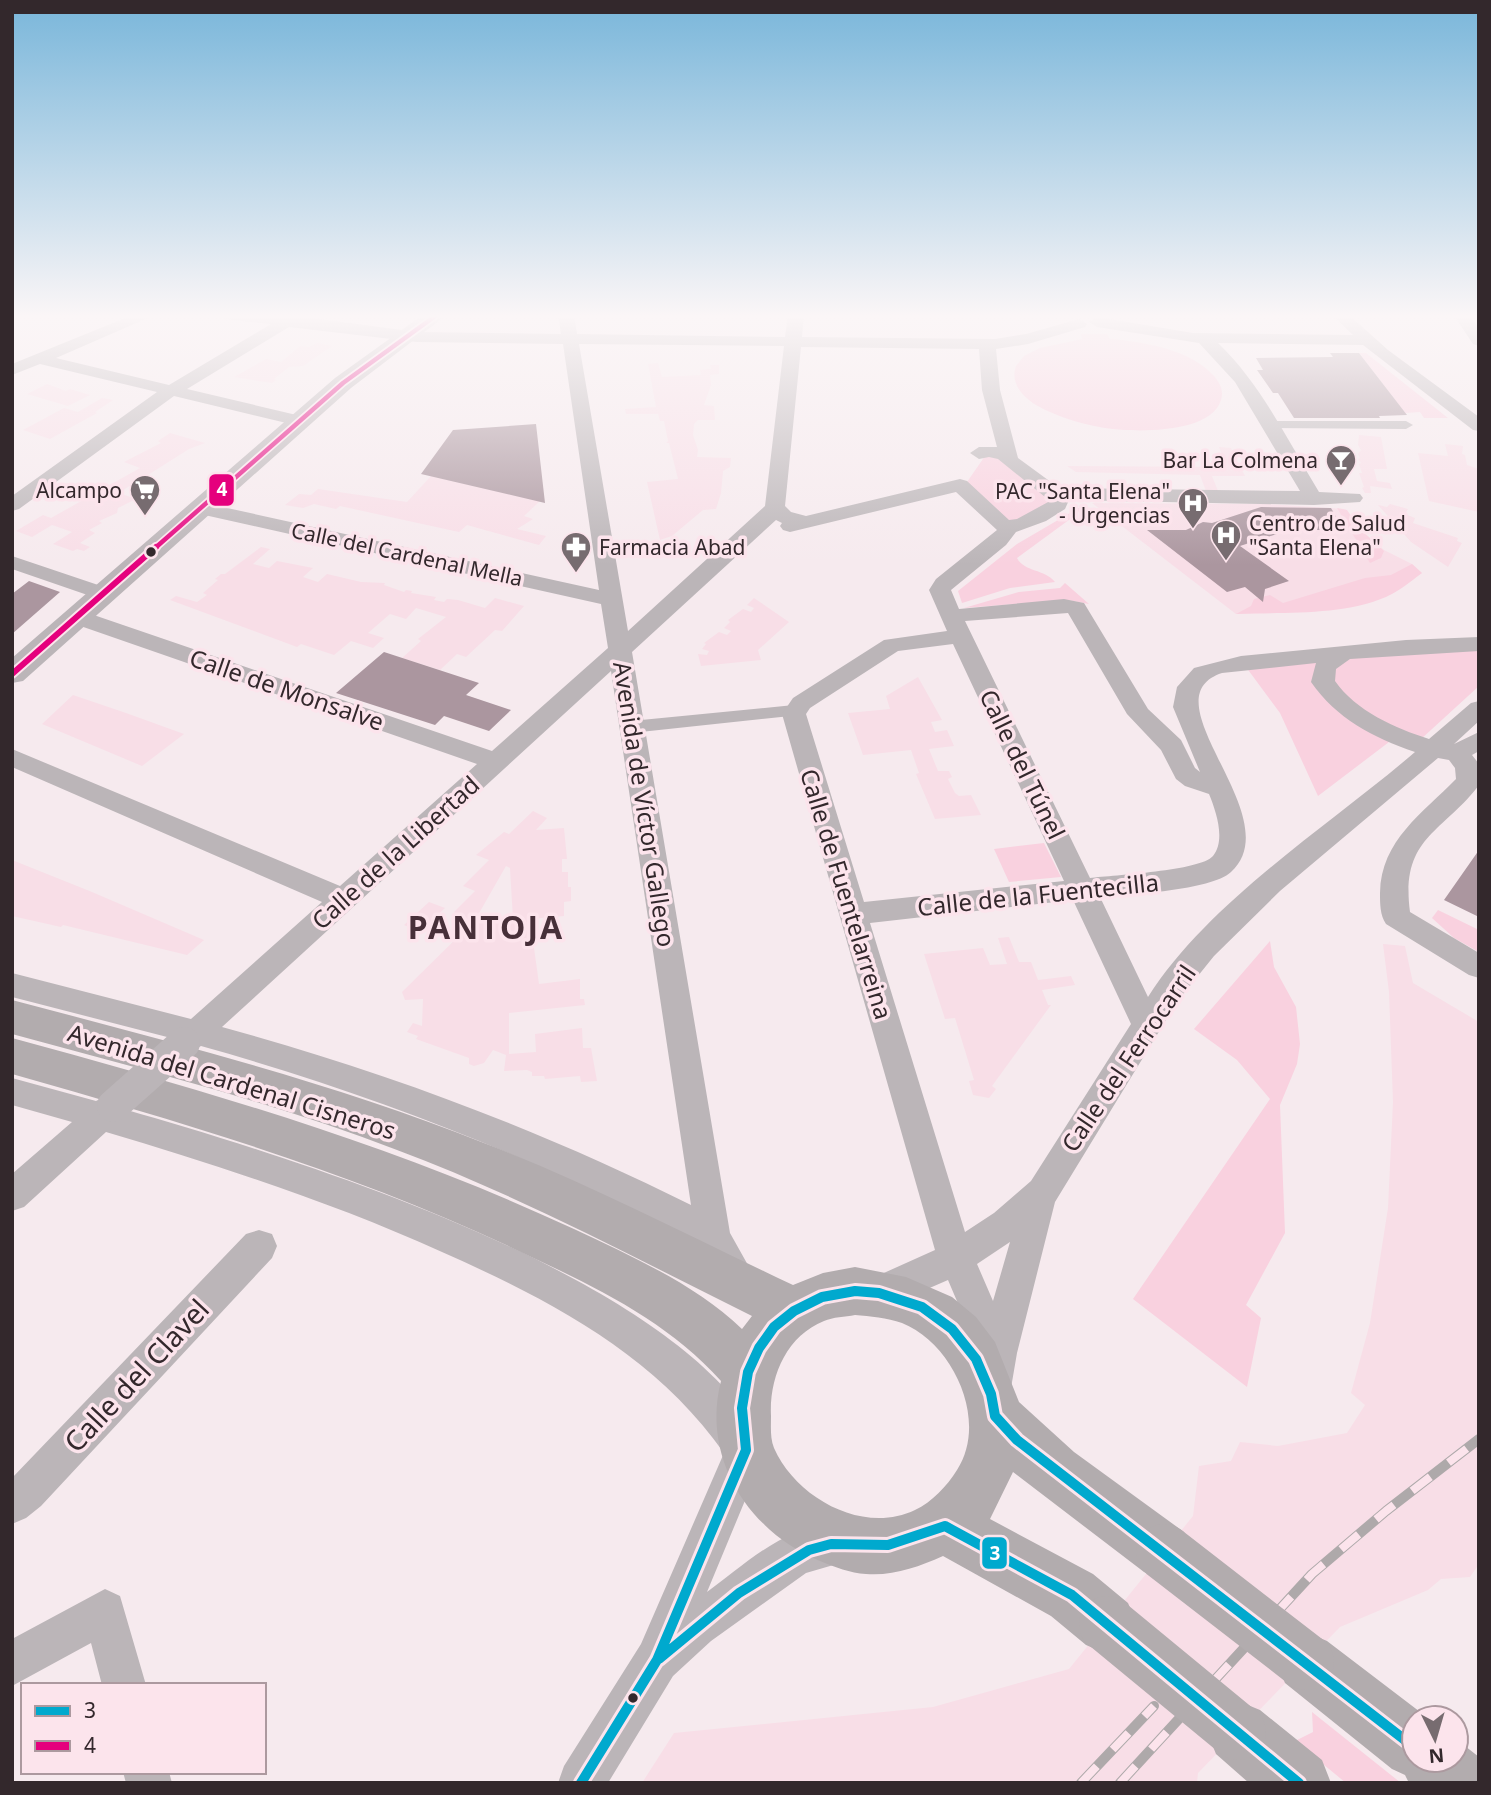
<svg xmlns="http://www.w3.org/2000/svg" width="1491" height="1795" font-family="'Noto Sans',sans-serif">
<rect width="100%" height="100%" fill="#f6eaee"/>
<path fill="#f8dee7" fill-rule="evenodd" d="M317,343L332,346L303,366L289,367L274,379L276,380L272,383L234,377L266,359L281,362L300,346L309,347Z
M658,363L662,377L701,375L700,370L711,369L710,365H719V374L710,375L711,385L704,405L714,406L715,420H698L694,424L693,435L698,450L697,457L731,458L730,467L723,471L721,493L716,509L703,510L672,536L660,540L647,482L678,479L669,443H666L668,441L664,421H660L658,414H626L625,409L656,407L648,364Z
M47,384L66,391L70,389L90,395L68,406L27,394Z
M102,398L113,400L95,412L97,413L50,439L23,430L64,408L78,412Z
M170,433L205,443L189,449L140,480L153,485L150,489L131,485L119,493L136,499L118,508L117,513L99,521L102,523L89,530L95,533L80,543L90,547L84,551L77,549L73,551L53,544L72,532L52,525L32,537L16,531L43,515L51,518L140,468L124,462L161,443L158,441Z
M1359,435L1381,437L1387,469H1374L1377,481L1390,483L1392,489L1370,486L1371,493H1365L1362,488L1364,487L1359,473H1362L1359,464L1361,463L1358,459L1360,458L1358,454L1361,450L1358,445Z
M1445,444L1463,446L1462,454L1465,455L1467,465L1479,469V512L1429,501L1418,453L1448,456Z
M1219,447L1231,448L1245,476H1212L1218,491H1206L1200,475L1076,472L1067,466L1227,467Z
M431,476L540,501L524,516L533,519L517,529L546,536L539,545L467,525L459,532L340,506L336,509L314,504L303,508L285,505L299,494L311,495L318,489L407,502Z
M1092,503L1267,504L1345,509L1361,530L1384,550L1412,564L1422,573L1392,594L1360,604L1310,611L1236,614Z
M1390,504L1408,509L1405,514L1415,518L1413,523L1458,538L1457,541L1462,543L1448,567L1411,542L1378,505L1387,507Z
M261,547L270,549L253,564L269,568L277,561L313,568L303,577L318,582L327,574L361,582L385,583L384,585L404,592L406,590L412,591L411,593L436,597L434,600L444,602L447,599L458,600L485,608L495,598L524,606L502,631L495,630L466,657L457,654L440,670L402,658L421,641L418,639L446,617L416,608L406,619L390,614L368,633L384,638L373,648L351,641L334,655L301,644L297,647L170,600L176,596L197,602L207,595L203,593L218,580L215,579L221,574H225Z
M754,598L789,622L758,650L761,660L701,666L698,654L707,655L709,651L702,649L706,644L704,643L719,632L727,635L731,631L724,628L730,622L728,620L743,609L751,612L754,608L747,605Z
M918,677L942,720L931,722L935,732L947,730L954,746L929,749L938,771H949L952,777L948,779L955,793L959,796L971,795L981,815L935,819L916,774L919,773L911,750L863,755L848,713L890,709L886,696Z
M73,695L126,713L184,734L142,766L42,724Z
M533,811L547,818L536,830L564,828L567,859H562V872H568V887H571V901L564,902V916L530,919L539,984L580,979V999H584L585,1005L509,1013V1054L536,1052L535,1034L582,1028L583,1048H591L597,1081L581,1082L580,1076L545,1079L544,1076H532V1072L527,1070L504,1071L506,1055L493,1050L484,1063L474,1066L469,1064V1058L416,1039L418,1036L407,1032L413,1023L422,1026L423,999L405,1000L402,992L473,922L454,912L475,891L463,886L489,860L476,855L504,832L509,834ZM506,866L510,868L513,919L474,922Z
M12,860L92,892L204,940L187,955L63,925L61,927L12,916Z
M429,902L445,908L420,932L404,925Z
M1009,937L1019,962H1031L1038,980L1071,976L1075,985L1042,990L1048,1005H1051L992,1086L996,1089L989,1098L973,1095L969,1081L974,1080L955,1018L945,1019L924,954L983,948L990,965L1007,964L998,938Z
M1383,944L1405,946L1413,983L1479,1022V1564L1470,1577L1441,1579L1428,1590L1340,1627L1198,1773L1197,1783H642L674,1733L933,1707L1069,1669L1193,1516L1199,1466L1231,1461L1240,1442L1278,1446L1347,1433L1365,1405L1351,1393L1370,1323L1388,1208L1393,1102L1389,992Z"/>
<path fill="#f9d1df" d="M1081,334H1107L1110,339C1144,342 1190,349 1214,376C1220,383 1224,391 1221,400C1211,433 1140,432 1113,429C1087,426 1059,418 1036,405C1022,396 1010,383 1016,366L1024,356L1040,348L1082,339Z
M1359,353H1366L1448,418H1424L1420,412L1405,413Z
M985,456H995L1053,500L1018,522L1009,523L967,482Z
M1082,506L1077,514L1017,558C1024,572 1045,569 1055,582L1010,588L962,603L958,591L1017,544Z
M1337,508L1347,510L1361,530L1384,551L1381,558L1370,563Z
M1412,564L1422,573C1410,582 1399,591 1386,597C1341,616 1284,612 1236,614L1251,606L1254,599L1270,595L1283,603L1365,578L1391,575Z
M1065,583L1089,604L1068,600L964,608L1019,592L1060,588Z
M1479,650V686L1420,740L1366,715L1331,680L1335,669L1352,657Z
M1321,660L1316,666L1393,739L1318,796L1280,713L1246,667Z
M1044,843L1061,877L1009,882L994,849Z
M1438,910L1479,930V952L1454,938L1432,918Z
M1270,941L1274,967L1296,1007L1300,1044L1297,1064L1280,1105L1285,1233L1246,1305L1261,1318L1247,1387L1133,1299L1270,1099L1237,1060L1194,1029Z
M1312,1712L1401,1783H1346L1295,1741L1313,1732Z"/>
<path fill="#ab969f" d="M1330,353H1359L1407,415L1379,416L1380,418H1294L1278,393H1273L1257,370H1263L1256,358L1333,357Z
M536,424L545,503L421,474L453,430Z
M1261,507L1331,508L1344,530H1289L1240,546L1289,581L1265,589L1263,602L1245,587L1227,592L1147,530H1186L1203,522L1212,523Z
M29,581L60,592L12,634V594Z
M384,652L479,683L466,695L511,710L489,731L444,716L435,725L336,693Z
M1479,850V917L1444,900Z"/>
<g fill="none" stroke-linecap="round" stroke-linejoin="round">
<path fill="#bbb5b8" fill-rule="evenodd" d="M1270,421H1406L1413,425L1406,429L1265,428L1263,425Z
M794,705L800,707L803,711L800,715L631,733L622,727L631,721Z"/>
<path fill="#bbb5b8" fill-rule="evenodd" d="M135,314H157L56,358L169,385L271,324L224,319L216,314L289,315L417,332L561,334L558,314H574L577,334L785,337L788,314H804L802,337L995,339L1026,334L1079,319L1087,324L1085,327L1028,344L996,349L1000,390L1018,458L1059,488L1300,491L1235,382L1199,343L1097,327L1089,322L1097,317L1193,333L1353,335L1331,314H1348L1388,350L1479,417V431L1473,430L1363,345L1218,343C1261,384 1288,441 1319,492L1360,494L1363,498L1360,502L1314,505L1069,500L1065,509L1046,521L1016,532L1006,545L951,590L959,609L1064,599L1084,603L1148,709L1181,740L1195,768L1200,772L1173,707L1177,687L1194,668L1241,656L1406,640L1479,637V651L1350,659L1336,669L1335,681C1356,711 1395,728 1429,739L1471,703L1479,701V721L1454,744L1479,732V751L1472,755L1479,764V785C1443,833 1400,837 1410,912L1479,953V978L1469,975L1386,924C1380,915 1380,904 1380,893C1381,840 1423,813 1456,779L1455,768L1449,760L1438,758L1280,891L1214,956L1177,1002L1055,1202L1017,1353L1011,1388L1006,1402L992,1407L978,1402L973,1388L979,1353L948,1280L879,1310L866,1305L861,1293L866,1281L935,1250L782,714L793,698L884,640L947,631L929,590L936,579L997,530L956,492L790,532L783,530L780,526L782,523L776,520L632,652L730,1233L758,1283L753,1295L740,1300C715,1290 715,1267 701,1247C695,1237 675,1231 665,1226C516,1150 362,1091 201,1046L184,1056L173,1052L168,1043L171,1038L12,997V973L191,1019L322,902L12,767V749L340,886L477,764L69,622L66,617L69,612H85L492,751L608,648L601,604L200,514L193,512L190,508L193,504L200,502L599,590L563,344L417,342L289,327L187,389L305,417L308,421L305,425L299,426L174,396L19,509L12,511V496L157,392L40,364L12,375V364ZM579,344L784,346L765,506L628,631ZM801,347L979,349L982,390L997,447H979L970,453L979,459L989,457L998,459L1050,501L1017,519L1009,520L967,481L960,479L806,516L791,512L785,506ZM1068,613L1127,714L1161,750L1176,779L1185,786L1209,794C1216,811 1226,840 1213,856C1200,871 1114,875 1090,878L965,621ZM953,644L1064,881L864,902L806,714L810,708L898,651ZM1316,663L1311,682C1337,719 1372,737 1415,752C1329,826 1210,900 1148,997L1100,897C1129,894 1210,891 1231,872C1291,817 1144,699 1222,673ZM611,671L691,1205C541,1130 384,1071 222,1027ZM1073,900L1131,1024L1031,1181L994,1213L965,1232L870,923ZM1010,1242L993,1301L977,1264Z
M1453,314H1469L1479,329V346L1473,344Z
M12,556L110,589L113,594L110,599L102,600L12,569Z
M12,1078L96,1101L112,1093L123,1097L128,1107L127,1110C294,1158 695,1280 766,1450L707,1592C746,1564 803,1508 854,1529L860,1544L854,1559L806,1573L711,1641L673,1676L608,1783H558L564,1766L641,1644L724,1453C655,1355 550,1300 442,1252C334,1203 220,1166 106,1132L24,1207L12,1211V1174L72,1122L12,1105Z
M259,1230L272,1234L277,1246L272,1258L41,1506L26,1518L12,1524V1478L246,1234Z
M105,1589L120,1596L146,1685H102L91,1643L12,1686V1639Z
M123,1772H169L172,1783H126Z"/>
<path fill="#bbb5b8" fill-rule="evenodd" d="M424,314H448L351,388L23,681L12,683V658L335,378Z"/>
<path fill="#b2acae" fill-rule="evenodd" d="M12,1000C171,1042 331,1082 484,1143C590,1184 691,1237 793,1285L823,1273L855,1267L906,1277L952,1297L976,1317L995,1342L1019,1402L1074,1452L1184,1532L1193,1552L1184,1572L1164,1581L1144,1572L1013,1472L990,1519L1093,1574L1128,1603L1137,1624L1128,1645L1107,1654L1086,1645L1051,1616L943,1556C918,1567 894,1576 866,1574C850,1573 835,1567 820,1561C749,1532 701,1458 721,1381C668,1322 598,1288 527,1255C362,1175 188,1124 12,1074V1038C204,1090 394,1145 574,1229C633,1257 695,1284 742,1329L752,1316C635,1258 520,1196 397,1150C272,1102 141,1069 12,1034ZM855,1315C870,1316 887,1318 902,1323C953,1343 989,1421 957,1470C947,1486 932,1502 915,1510C863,1535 796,1498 774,1448C770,1438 771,1427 771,1416C769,1378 786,1336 824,1321C833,1317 845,1317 855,1315Z
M1306,1632L1327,1641L1428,1718H1414V1760H1456V1739L1479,1757V1783H1409L1405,1775L1392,1769L1285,1683L1276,1662L1285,1641Z
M1238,1701L1260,1710L1322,1760L1331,1783H1249L1216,1754L1207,1732L1216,1710Z"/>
<g stroke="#aea9aa" stroke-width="10">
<path id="rail" d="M1081,1783L1154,1706
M1120,1783L1312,1574L1386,1511L1479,1439"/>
</g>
<use href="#rail" stroke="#fce4ec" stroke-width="8" stroke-dasharray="23" stroke-linecap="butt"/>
<path stroke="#bbb5b8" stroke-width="32" d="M113,1106L184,1043"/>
<path stroke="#b2acae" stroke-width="56" d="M1164,1552L1306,1662
M1107,1624L1238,1732"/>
<g stroke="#fce4ec" stroke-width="16">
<path id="bus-1" d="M659,1659L739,1593L809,1550L831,1544L888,1545L945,1526L1072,1595L1299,1783
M581,1783L657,1660L746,1450L742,1408L748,1372L759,1348L774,1327L794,1311L822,1297L855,1291L879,1293L922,1307L952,1329L976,1359L991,1394L995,1416L1017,1440L1414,1747"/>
</g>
<g stroke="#fce4ec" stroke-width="8">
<path id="bus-2-far1" d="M154,549L343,383L438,314"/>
</g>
<g stroke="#fce4ec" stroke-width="10">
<path id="bus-2" d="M12,674L156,547"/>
</g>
<use href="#bus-1" stroke="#00a9ce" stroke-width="10"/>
<use href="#bus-2-far1" stroke="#e5007d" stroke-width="4.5"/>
<use href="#bus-2" stroke="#e5007d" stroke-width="6"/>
</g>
<linearGradient id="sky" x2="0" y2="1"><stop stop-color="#79b6da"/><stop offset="0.56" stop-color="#fbf6f7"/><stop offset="1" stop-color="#fbf6f7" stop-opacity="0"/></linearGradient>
<rect width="1491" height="565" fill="url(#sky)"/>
<defs>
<g id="bar-pin" transform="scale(1.575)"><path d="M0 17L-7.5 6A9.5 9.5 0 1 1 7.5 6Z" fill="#776c70" stroke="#fce4ec"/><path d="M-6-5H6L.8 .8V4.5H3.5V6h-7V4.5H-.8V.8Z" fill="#fff"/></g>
<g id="supermarket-pin" transform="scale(1.575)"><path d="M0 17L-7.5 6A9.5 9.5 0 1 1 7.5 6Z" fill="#776c70" stroke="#fce4ec"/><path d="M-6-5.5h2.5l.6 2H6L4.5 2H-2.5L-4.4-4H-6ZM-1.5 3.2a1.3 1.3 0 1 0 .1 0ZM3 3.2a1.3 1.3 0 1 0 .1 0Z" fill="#fff"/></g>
<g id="hospital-pin" transform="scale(1.575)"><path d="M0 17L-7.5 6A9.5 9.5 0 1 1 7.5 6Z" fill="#776c70" stroke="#fce4ec"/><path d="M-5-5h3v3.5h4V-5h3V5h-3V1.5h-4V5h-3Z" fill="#fff"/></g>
<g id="pharmacy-pin" transform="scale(1.575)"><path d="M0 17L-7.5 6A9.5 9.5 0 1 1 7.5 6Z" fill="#776c70" stroke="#fce4ec"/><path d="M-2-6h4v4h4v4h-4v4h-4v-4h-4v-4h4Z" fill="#fff"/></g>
</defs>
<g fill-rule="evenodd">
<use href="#bar-pin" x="1341" y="460"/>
<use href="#supermarket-pin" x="145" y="490"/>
<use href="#hospital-pin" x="1193" y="503"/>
<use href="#hospital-pin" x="1226" y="535"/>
<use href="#pharmacy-pin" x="576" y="547"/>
</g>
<g fill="#33282c" stroke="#fce4ec" stroke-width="2.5">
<circle cx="151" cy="552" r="6"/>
<circle cx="633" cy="1698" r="6"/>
</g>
<g text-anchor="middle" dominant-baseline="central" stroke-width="7" stroke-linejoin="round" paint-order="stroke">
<g font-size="21" fill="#33282c" stroke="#fce4ec" text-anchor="end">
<text x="1318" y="460">Bar La Colmena</text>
<text x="122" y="490">Alcampo</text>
<text x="1170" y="491">PAC "Santa Elena"<tspan x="1170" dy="24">- Urgencias</tspan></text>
<text x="1249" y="523" text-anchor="start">Centro de Salud<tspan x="1249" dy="24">"Santa Elena"</tspan></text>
<text x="599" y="547" text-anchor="start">Farmacia Abad</text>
</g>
<g font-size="21" fill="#33282c" stroke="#fce4ec">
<text transform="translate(407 554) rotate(12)">Calle del Cardenal Mella</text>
</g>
<g font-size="24" fill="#33282c" stroke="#fce4ec">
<text transform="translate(287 689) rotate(19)">Calle de Monsalve</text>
<text transform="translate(1023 764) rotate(64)">Calle del Túnel</text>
<text transform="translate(645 804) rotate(81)">Avenida de Víctor Gallego</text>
<text transform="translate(395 852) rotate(-42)">Calle de la Libertad</text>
<text transform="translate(847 894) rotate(73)">Calle de Fuentelarreina</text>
<text transform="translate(1038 894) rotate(-6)">Calle de la Fuentecilla</text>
<text transform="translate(1128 1058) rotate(-56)">Calle del Ferrocarril</text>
<text transform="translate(232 1081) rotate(17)">Avenida del Cardenal Cisneros</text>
</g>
<g font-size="28" fill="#33282c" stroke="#fce4ec">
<text transform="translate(136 1375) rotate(-47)">Calle del Clavel</text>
</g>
<g font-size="32" font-weight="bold" letter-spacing="2" fill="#473039" stroke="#fce4ec">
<text x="486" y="926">PANTOJA</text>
</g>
</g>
<g stroke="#fce4ec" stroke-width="2.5">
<rect x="208" y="473" width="27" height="34" rx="7" fill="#e5007d"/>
<rect x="981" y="1536" width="27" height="34" rx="7" fill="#00a9ce"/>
</g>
<g font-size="19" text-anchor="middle" font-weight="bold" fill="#fff">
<text x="222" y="496">4</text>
<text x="995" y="1560">3</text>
</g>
<rect width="1491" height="1795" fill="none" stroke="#33282c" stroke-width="28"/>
<rect x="21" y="1683" width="245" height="91" fill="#fce4ec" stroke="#ac999f" stroke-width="2"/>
<rect x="35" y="1706" width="35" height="10" fill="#00a9ce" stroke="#ac999f" stroke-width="2"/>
<text x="84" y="1718" font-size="21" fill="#33282c">3</text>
<rect x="35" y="1741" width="35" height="10" fill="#e5007d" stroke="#ac999f" stroke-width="2"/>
<text x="84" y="1753" font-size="21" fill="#33282c">4</text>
<g transform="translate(1435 1739) rotate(175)"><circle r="33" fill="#fce4ec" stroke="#ac999f" stroke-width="2"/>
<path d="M0-5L12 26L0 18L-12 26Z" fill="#776c70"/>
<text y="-10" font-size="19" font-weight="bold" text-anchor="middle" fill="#33282c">N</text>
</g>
</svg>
